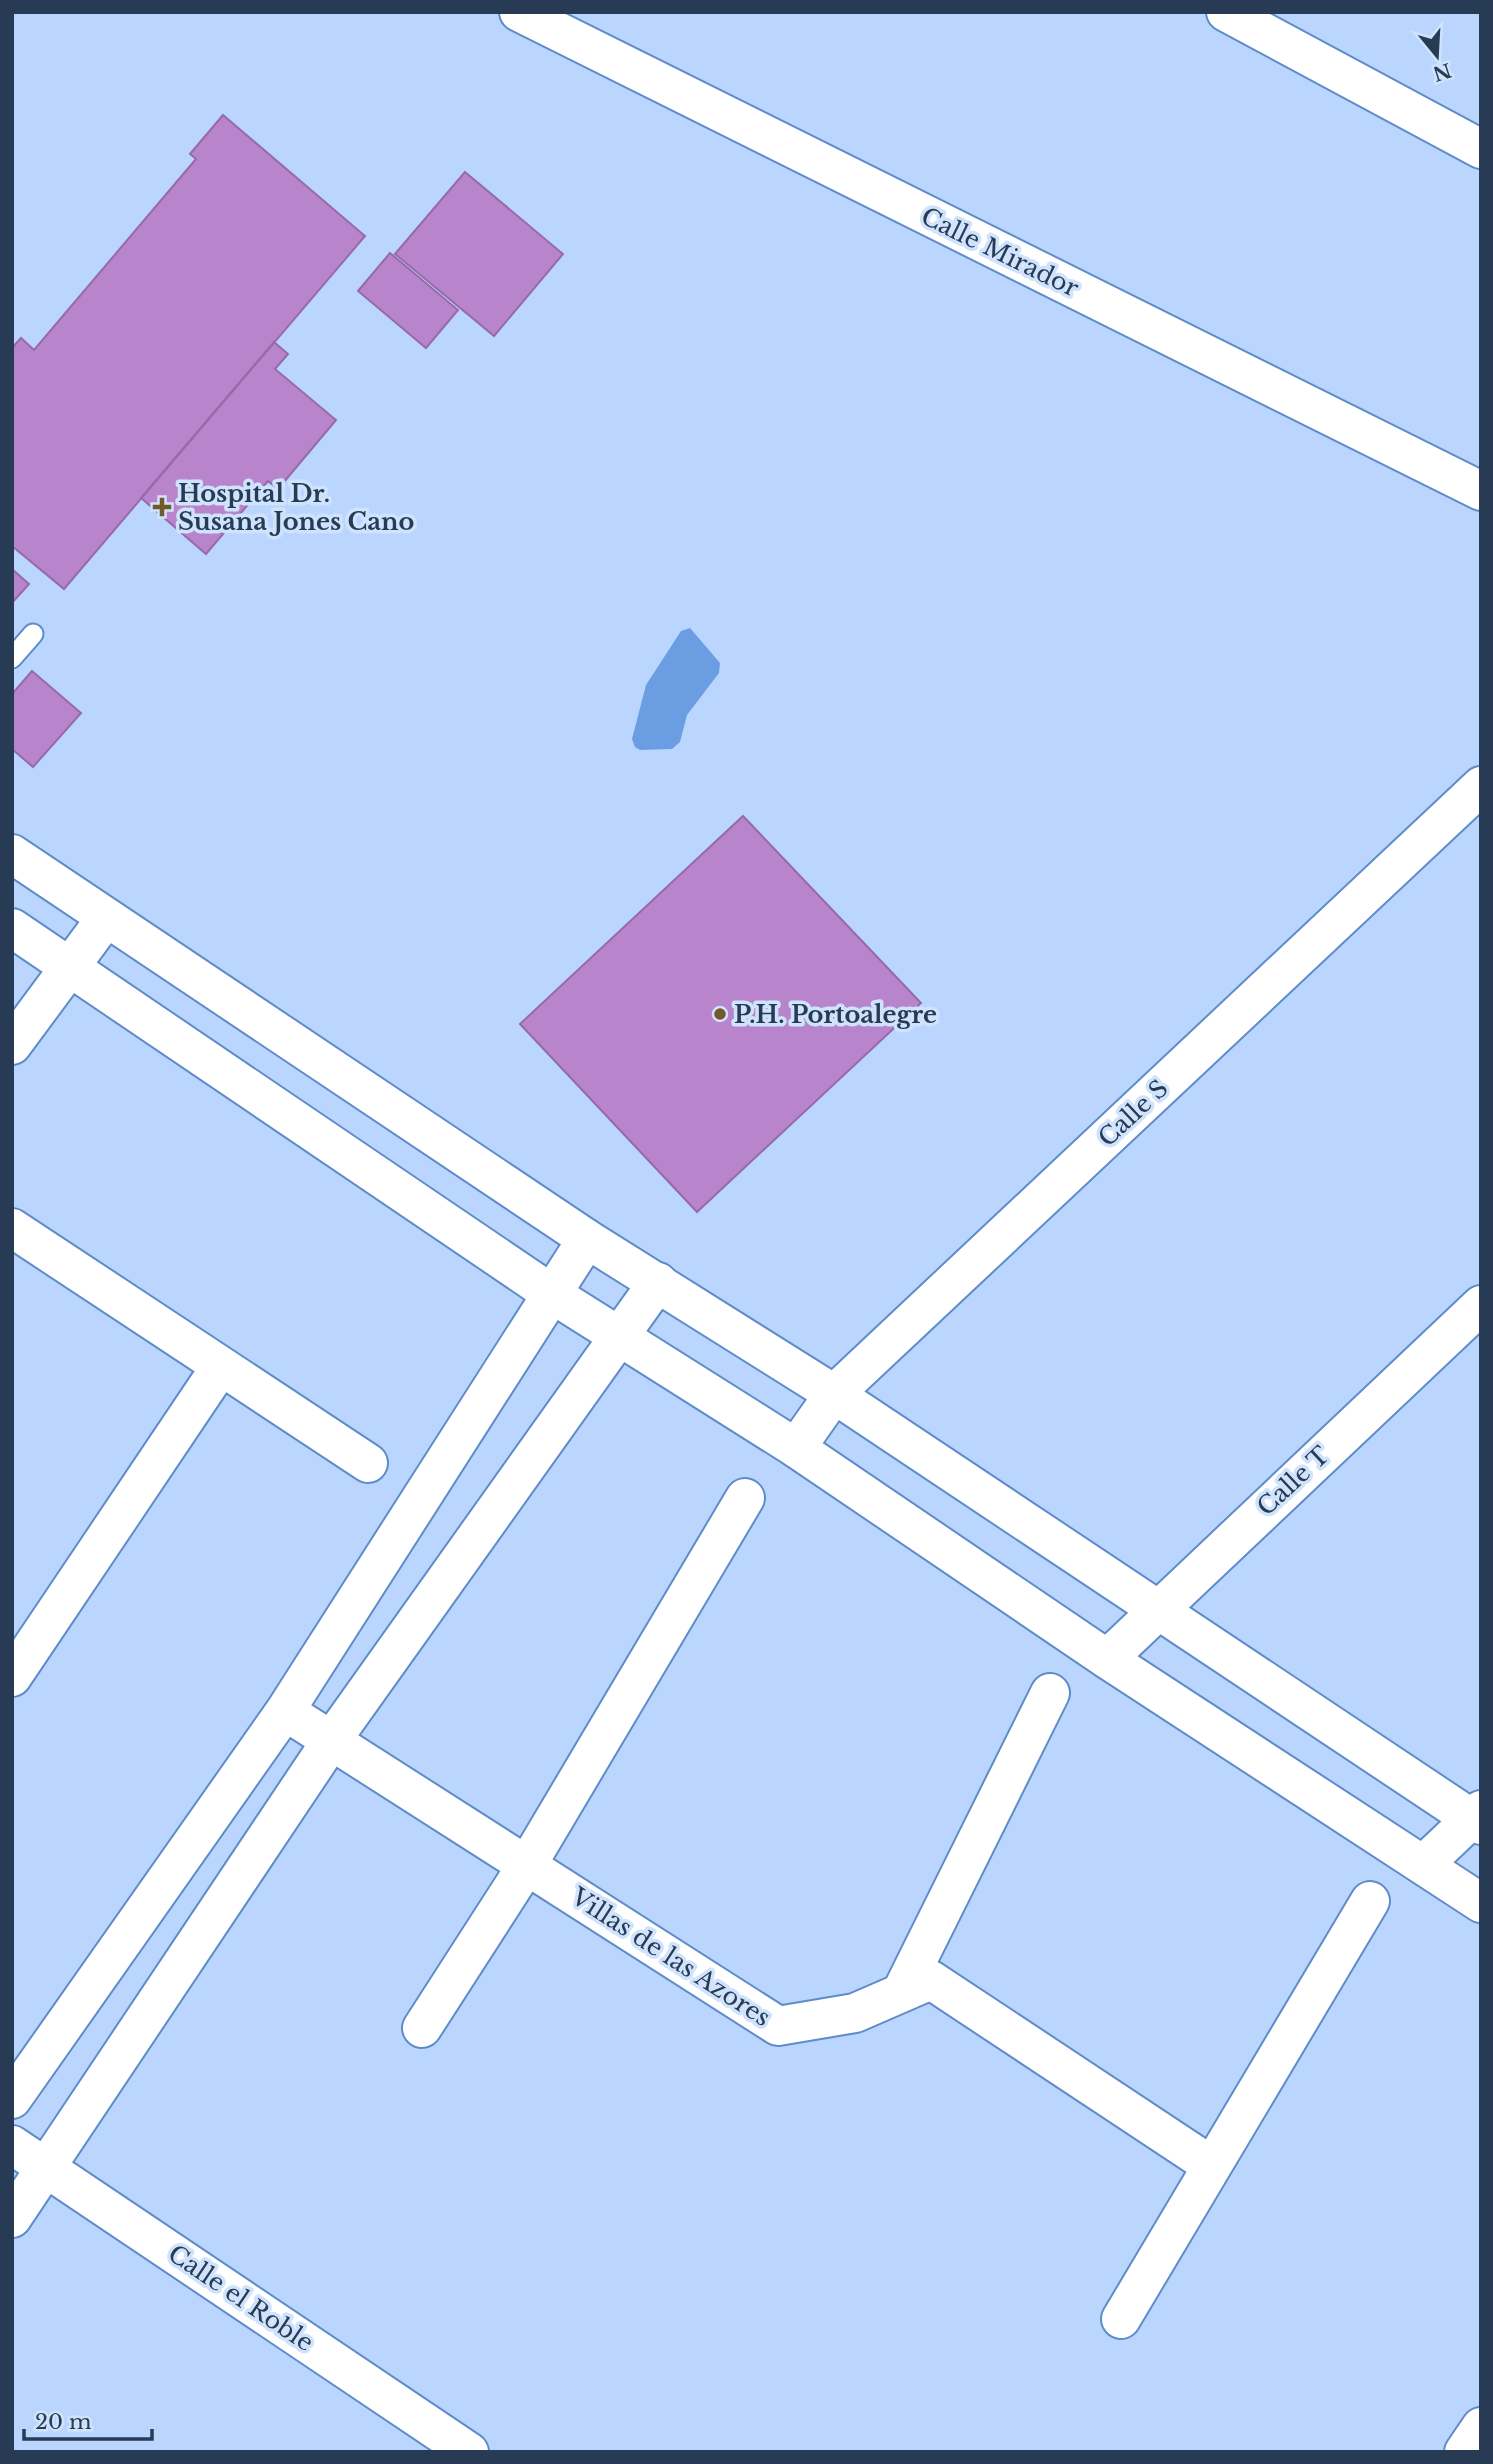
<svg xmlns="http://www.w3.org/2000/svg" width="1493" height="2464" font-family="'Libre Baskerville',serif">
<rect width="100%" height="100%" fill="#bad6fe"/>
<path fill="#6b9de2" d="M690,628L720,663L719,673L687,715L680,742L672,749L640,750L635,747L632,739L646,685L681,631Z"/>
<path fill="#b885cc" stroke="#976aa8" stroke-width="2" d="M223,115L365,236L64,589L12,546V348L21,338L34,350L196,159L190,154Z
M465,172L563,254L494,336L395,254Z
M390,253L458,310L426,348L358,291Z
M274,342L288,354L275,369L336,420L278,489L268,481L206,554L141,498Z
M12,569L29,584L12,603Z
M32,671L81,713L33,767L12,749V694Z
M743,816L921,1003L697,1212L520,1024Z"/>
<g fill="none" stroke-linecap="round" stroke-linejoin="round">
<g stroke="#5f8cc9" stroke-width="23">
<path id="service" d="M12,658L33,634"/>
</g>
<g stroke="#5f8cc9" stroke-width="42">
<path id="minor" d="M519,12L1481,491
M1226,12L1481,149
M12,1045L106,918
M12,1228L368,1463
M796,1448L834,1394L1481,786
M1107,1659L1481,1305
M12,1677L221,1366
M285,1711L778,2026L855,2013L931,1980L1212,2166
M1423,1865L1481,1810
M901,1993L1050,1693
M422,2028L527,1865L745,1498
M12,2099L285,1711L587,1239
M12,2145L469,2452
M12,2218L331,1741L658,1282
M1121,2319L1370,1901
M1464,2452L1481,2427"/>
</g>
<g stroke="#5f8cc9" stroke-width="42">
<path id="tertiary" d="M12,854L587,1239L834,1394L1481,1825
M12,928L552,1294L796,1448L1107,1659L1481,1903"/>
</g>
<use href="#service" stroke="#fff" stroke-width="19"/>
<use href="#minor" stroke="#fff" stroke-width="38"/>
<use href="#tertiary" stroke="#fff" stroke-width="38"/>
</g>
<g fill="#74572b" stroke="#cfe3fd" stroke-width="2.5">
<path d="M158.5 496.5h7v7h7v7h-7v7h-7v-7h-7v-7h7z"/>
<circle cx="720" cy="1014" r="7"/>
</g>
<g text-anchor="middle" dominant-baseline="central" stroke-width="7" stroke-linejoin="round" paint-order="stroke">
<g font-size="24" fill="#283b55" stroke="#cfe3fd">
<text transform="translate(1000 252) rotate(26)">Calle Mirador</text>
<text transform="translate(1133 1113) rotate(-43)">Calle S</text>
<text transform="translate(1293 1481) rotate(-43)">Calle T</text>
<text transform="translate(671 1957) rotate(33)">Villas de las Azores</text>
<text transform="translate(241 2298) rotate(34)">Calle el Roble</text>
</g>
<g font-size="24" font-weight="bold" fill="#283b55" stroke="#cfe3fd" text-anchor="start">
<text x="178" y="493">Hospital Dr.<tspan x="178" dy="28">Susana Jones Cano</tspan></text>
<text x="734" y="1014">P.H. Portoalegre</text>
</g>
</g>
<rect width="1493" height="2464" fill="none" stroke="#283b55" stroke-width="28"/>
<g transform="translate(1437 56) rotate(162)" stroke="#cfe3fd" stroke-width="5" paint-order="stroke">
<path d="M0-5L12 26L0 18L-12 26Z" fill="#283b55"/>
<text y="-10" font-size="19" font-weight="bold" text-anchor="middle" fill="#283b55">N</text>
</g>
<path d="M24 2429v10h128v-10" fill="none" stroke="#283b55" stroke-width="3.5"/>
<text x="35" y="2429" font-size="21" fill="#283b55" stroke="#cfe3fd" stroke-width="5" paint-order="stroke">20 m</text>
</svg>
